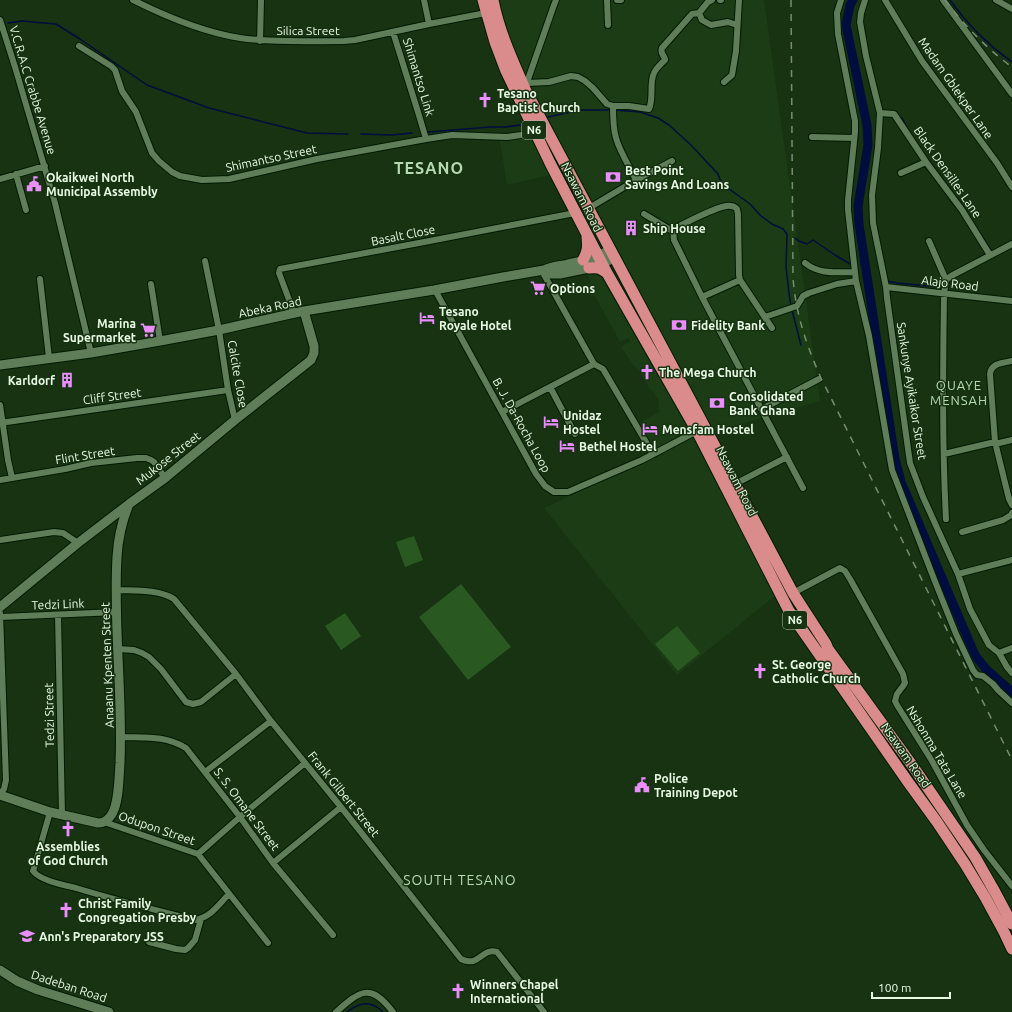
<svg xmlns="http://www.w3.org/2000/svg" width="1012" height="1012" font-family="Ubuntu,sans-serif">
<rect width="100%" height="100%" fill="#173312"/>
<path fill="#1b3c15" d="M498,0H764L820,401L714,432L587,196L522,68L503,20Z
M527,132L550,175L507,185L499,135Z
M597,269L614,299L698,445L775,596L677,675L544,508L655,455L638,424L660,411L658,407L659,401L653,391L649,388L639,370L634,366L621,347L630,341L628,338L620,342L595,296L589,295L585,286L591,282L586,272Z"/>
<path fill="#295921" d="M414,536L423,560L405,567L396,542Z
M461,584L511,647L468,680L419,617Z
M345,613L361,636L341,650L325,626Z
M677,626L700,653L678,671L655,644Z"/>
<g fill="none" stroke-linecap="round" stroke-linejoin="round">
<path stroke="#000d3e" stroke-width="1.5" d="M950,0C967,24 988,45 1012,62
M8,23L22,21L56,24L80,39L147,85L209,108L307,133L348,134
M923,57L932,70
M615,110L640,112L658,118L669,125L692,146L718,174L721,182L725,186L750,204L761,216L772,224L783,229L787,234L786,267L789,293L791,307
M548,117L580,110H612
M901,118H902L910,133
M428,132L491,127H505L521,125
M361,134L392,135L412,133
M976,227L991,250
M795,238L799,241L807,244L813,240L835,255L852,265
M970,263L986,254
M861,265H866
M887,281L897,283L939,287L941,280L943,279
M792,310L801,345
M347,1012C360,1002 371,1000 383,1012"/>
<path stroke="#000d3e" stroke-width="9" d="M853,0L850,5L846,25L867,125L868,145L858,206L859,224L895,459L901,482L975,655L986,669L1012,692"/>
<g stroke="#011a00" stroke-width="8">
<path id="street" d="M133,0C167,17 202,32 240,38C273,43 311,41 344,41L355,40L429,24L486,13
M424,0L429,24
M607,0L608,25
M617,0H621
M720,0H721
M841,0L837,13L838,34L855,121V132L848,200V210L856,281L869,336L892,470L934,579L956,634L973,670L977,675L983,676L993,684L998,690L1012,703
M865,0L861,13L860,22L866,56L880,113L878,148L872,195L873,223L886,287L887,298L910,463L923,497L958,574L970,609L989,645L999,653L1007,667L1012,673
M885,0L922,61L997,163L1012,187
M943,0L1012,94
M996,0L1012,9
M699,13L702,20L711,25L728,22L737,25
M0,20L15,67L55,203L91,353
M393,32L418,112L426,139
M260,41L261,0
M79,46L111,66L115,70L122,91L136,112L152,153L159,161L172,172L180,176L202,180L229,179L317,159L426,139L452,135L507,137L521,135L535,132
M724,82L732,75L736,51L739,0
M527,83L549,82L571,76L578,77L585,81L593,88L607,104L613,106H629L649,109C654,98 649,83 654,73C656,68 661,64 665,60V59C663,54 660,53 662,48L692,14L699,13L708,2L712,0
M526,85L554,5L556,0
M613,106C613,117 613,128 616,138C620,152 629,166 636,180
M880,113L894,114L926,162L962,210L990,255
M812,137L854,138
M901,173L926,162
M16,174L26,210
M0,179L45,166
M589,208L636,180L672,161
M644,214L674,232
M929,241L946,280
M205,261L219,330L228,390L235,420
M805,263C820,275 836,272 855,272
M542,271L594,364L603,369L653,454
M40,279L49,358
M151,284L160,341
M886,287L1012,301
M435,290L536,474L545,486L554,492H568L642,460L697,431
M702,297L740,280
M294,313L279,273L280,269L419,243L575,213
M765,317L797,306L803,296L809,293L837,284L856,281
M772,328L740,280L739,275L738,214L737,209C735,207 733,206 731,206C721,204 688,222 677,227C674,232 673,234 674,240L702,297L803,488
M1012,361C1003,363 991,363 990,374L995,442L1009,499L1012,505
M550,387L575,434
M0,405L8,460L12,478
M762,409L819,379
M502,412L594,364
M0,423L228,390
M995,444L1012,440
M944,454L995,442
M0,480L65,469L91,463L137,458H146L151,460L154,462L165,478
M735,484L787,457
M946,519C942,444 943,369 944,294L946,280L951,276L1012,244
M962,532L1003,520L1011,515L1012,513
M0,540L54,532L63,533L78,543
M958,574L1012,560
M116,590C134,591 158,589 174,599L236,674L271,721L341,807L461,959C463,960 465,961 467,961C479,964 483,948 497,952L544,1012
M793,593L840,568L845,571L850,579L903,674L905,683L903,686L897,694L895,701L897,705L932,761L967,825L984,850L1012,886
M0,613L6,780L4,789L0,794
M58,615L62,815
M0,617L117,612
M118,649L134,650L142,653L149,657L161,669L186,702L193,704L201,702L236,674
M999,653L1012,648
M121,737C145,738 164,735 186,748L240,817L273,863L333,935
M205,772L271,721
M50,812L34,868L33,871C41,881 64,885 76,888C115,900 155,910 195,920C211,917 218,905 229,894
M104,822L198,854L268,943
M198,854L240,817L305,763
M273,863L341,807
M149,942L176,949L185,950L188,948L195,940L201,919
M336,1012C360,991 370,982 393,1012"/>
</g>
<g stroke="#011a00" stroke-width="11">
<path id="secondary" d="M544,270L550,274H560L589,268L615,258
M0,365L91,353L160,341L219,330L304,311L434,290L503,277L544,270C552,266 560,266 568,264C583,261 597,257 610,250
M0,607L78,543L129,504L165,478L235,420L311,360L314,353V346L304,311
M0,795L50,812L98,823C104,823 109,819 112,814C119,803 119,776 120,763C123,694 113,625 117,557C118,539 122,521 129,504
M0,970L17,981L38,990L109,1012"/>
</g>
<g stroke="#011a00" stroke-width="13">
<path id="highway" d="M483,0L495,42L506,71L550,163L607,273L697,431L789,611L908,782L937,822L965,864L985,897L1004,932L1012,949
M493,0C499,31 512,59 525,89L793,593L826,644L828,649L912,765L975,857L995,892L1012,924
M583,260C588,251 588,247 587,237
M589,268C598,267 600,268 607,273"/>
</g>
<use href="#street" stroke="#5f7d59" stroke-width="6"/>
<use href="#secondary" stroke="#5f7d59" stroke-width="9"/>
<use href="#highway" stroke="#d98c8b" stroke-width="11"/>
<path stroke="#778e73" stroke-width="1.5" stroke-dasharray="7 7" stroke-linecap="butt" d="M791,0L793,278C796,315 806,344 821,378L1012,760
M945,0C965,26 986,48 1012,67"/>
</g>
<defs>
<g id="church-bare" transform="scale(1.2)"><path d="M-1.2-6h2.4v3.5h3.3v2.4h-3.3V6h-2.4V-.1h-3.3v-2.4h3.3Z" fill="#ea8dfd" stroke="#173312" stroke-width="2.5" paint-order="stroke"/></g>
<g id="bank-bare" transform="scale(1.2)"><path d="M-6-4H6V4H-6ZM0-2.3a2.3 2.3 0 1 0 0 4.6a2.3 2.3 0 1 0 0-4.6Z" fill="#ea8dfd" stroke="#173312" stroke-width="2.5" paint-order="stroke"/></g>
<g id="civic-bare" transform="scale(1.2)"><path d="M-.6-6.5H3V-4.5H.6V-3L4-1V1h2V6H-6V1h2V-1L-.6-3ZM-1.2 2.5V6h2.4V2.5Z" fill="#ea8dfd" stroke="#173312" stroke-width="2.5" paint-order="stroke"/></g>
<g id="building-bare" transform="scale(1.2)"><path d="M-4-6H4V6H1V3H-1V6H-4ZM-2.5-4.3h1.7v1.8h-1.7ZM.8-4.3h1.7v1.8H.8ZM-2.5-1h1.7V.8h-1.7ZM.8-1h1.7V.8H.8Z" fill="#ea8dfd" stroke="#173312" stroke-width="2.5" paint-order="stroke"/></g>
<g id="supermarket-bare" transform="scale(1.2)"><path d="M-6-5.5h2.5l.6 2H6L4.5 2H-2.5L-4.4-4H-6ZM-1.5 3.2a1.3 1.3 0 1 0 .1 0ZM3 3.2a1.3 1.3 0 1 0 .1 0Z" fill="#ea8dfd" stroke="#173312" stroke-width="2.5" paint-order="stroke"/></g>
<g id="hotel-bare" transform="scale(1.2)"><path d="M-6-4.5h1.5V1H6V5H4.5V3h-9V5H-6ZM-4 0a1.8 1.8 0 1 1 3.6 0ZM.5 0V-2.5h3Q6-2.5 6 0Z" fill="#ea8dfd" stroke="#173312" stroke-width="2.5" paint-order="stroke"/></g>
<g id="school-bare" transform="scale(1.2)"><path d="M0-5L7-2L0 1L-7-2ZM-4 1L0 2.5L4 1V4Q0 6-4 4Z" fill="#ea8dfd" stroke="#173312" stroke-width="2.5" paint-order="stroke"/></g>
</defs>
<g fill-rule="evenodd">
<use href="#church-bare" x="485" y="100"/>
<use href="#bank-bare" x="613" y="177"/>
<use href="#civic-bare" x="34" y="184"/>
<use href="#building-bare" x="631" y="228"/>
<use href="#supermarket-bare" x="538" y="288"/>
<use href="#hotel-bare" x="427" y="318"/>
<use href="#bank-bare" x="679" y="325"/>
<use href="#supermarket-bare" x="148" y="330"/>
<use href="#church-bare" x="647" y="372"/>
<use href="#building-bare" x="67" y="380"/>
<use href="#bank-bare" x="717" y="403"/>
<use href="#hotel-bare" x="551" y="422"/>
<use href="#hotel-bare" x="650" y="429"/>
<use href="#hotel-bare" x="567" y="446"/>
<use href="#church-bare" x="760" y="671"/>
<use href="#civic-bare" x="642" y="785"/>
<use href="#church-bare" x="68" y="829"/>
<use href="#church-bare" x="66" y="910"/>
<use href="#school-bare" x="27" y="936"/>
<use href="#church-bare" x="458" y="991"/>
</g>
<g text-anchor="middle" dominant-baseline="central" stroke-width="3" stroke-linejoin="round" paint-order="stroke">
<g fill="#173312" stroke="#aabea6" stroke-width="1">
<rect x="522" y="121" width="24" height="18" rx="3"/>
<rect x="783" y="611" width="24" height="18" rx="3"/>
</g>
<g font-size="11" font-weight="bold" fill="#e9fae5">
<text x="534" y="130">N6</text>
<text x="795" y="620">N6</text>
</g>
<g font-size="12" fill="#e9fae5" stroke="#173312">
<text x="308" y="30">Silica Street</text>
<text transform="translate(419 77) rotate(73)">Shimantso Link</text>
<text transform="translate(956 88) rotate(55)">Madam Gblekper Lane</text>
<text transform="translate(33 90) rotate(73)">V.C.R.A.C Crabbe Avenue</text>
<text transform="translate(271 158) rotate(-12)">Shimantso Street</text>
<text transform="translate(948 172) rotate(55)">Black Densilles Lane</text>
<text transform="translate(582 197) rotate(63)">Nsawam Road</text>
<text transform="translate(403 235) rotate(-11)">Basalt Close</text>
<text transform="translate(950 283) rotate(7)">Alajo Road</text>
<text transform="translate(270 307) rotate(-12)">Abeka Road</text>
<text transform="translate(238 374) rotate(80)">Calcite Close</text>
<text transform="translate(912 391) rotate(81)">Sankunye Ayikaikor Street</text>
<text transform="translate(112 396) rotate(-8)">Cliff Street</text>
<text transform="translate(522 425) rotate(61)">B. J. Da-Rocha Loop</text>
<text transform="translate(85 455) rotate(-9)">Flint Street</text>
<text transform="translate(168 458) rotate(-38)">Mukose Street</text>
<text transform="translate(737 481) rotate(63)">Nsawam Road</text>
<text transform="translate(58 604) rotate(-2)">Tedzi Link</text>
<text transform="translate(107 665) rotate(-92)">Anaanu Kpenten Street</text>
<text transform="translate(49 715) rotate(-91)">Tedzi Street</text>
<text transform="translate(937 752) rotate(59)">Nshonma Tata Lane</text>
<text transform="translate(906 755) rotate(55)">Nsawam Road</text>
<text transform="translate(344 794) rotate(51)">Frank Gilbert Street</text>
<text transform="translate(247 809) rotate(53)">S. S. Omane Street</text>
<text transform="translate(157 828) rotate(19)">Odupon Street</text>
<text transform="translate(69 986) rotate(18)">Dadeban Road</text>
</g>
<g font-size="12" font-weight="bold" fill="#e9fae5" stroke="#173312" text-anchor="start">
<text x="497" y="93">Tesano<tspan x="497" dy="14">Baptist Church</tspan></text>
<text x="625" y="170">Best Point<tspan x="625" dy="14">Savings And Loans</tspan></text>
<text x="46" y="177">Okaikwei North<tspan x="46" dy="14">Municipal Assembly</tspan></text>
<text x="643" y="228">Ship House</text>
<text x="550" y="288">Options</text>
<text x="439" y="311">Tesano<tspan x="439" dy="14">Royale Hotel</tspan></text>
<text x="136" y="323" text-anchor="end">Marina<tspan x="136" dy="14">Supermarket</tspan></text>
<text x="691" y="325">Fidelity Bank</text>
<text x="659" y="372">The Mega Church</text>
<text x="55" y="380" text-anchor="end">Karldorf</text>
<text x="729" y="396">Consolidated<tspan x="729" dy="14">Bank Ghana</tspan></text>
<text x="563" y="415">Unidaz<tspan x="563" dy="14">Hostel</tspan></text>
<text x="662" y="429">Mensfam Hostel</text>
<text x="579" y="446">Bethel Hostel</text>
<text x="772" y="664">St. George<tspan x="772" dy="14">Catholic Church</tspan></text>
<text x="654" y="778">Police<tspan x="654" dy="14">Training Depot</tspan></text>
<text x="68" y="846" text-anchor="middle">Assemblies<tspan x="68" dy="14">of God Church</tspan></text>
<text x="78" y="903">Christ Family<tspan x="78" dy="14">Congregation Presby</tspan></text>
<text x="39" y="936">Ann's Preparatory JSS</text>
<text x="470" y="984">Winners Chapel<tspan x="470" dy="14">International</tspan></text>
</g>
<g font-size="13" letter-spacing="1" fill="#b7d9b1" stroke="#173312">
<text x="959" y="385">QUAYE<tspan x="959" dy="15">MENSAH</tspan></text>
</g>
<g font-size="14" letter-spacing="1" fill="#b7d9b1" stroke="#173312">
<text x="460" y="880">SOUTH TESANO</text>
</g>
<g font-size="16" font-weight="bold" letter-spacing="1" fill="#b7d9b1" stroke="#173312">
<text x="429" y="168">TESANO</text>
</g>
</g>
<path d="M872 992v6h78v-6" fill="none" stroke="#e9fae5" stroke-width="2"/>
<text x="878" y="992" font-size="12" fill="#e9fae5" stroke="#173312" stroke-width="3" paint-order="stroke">100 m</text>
</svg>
